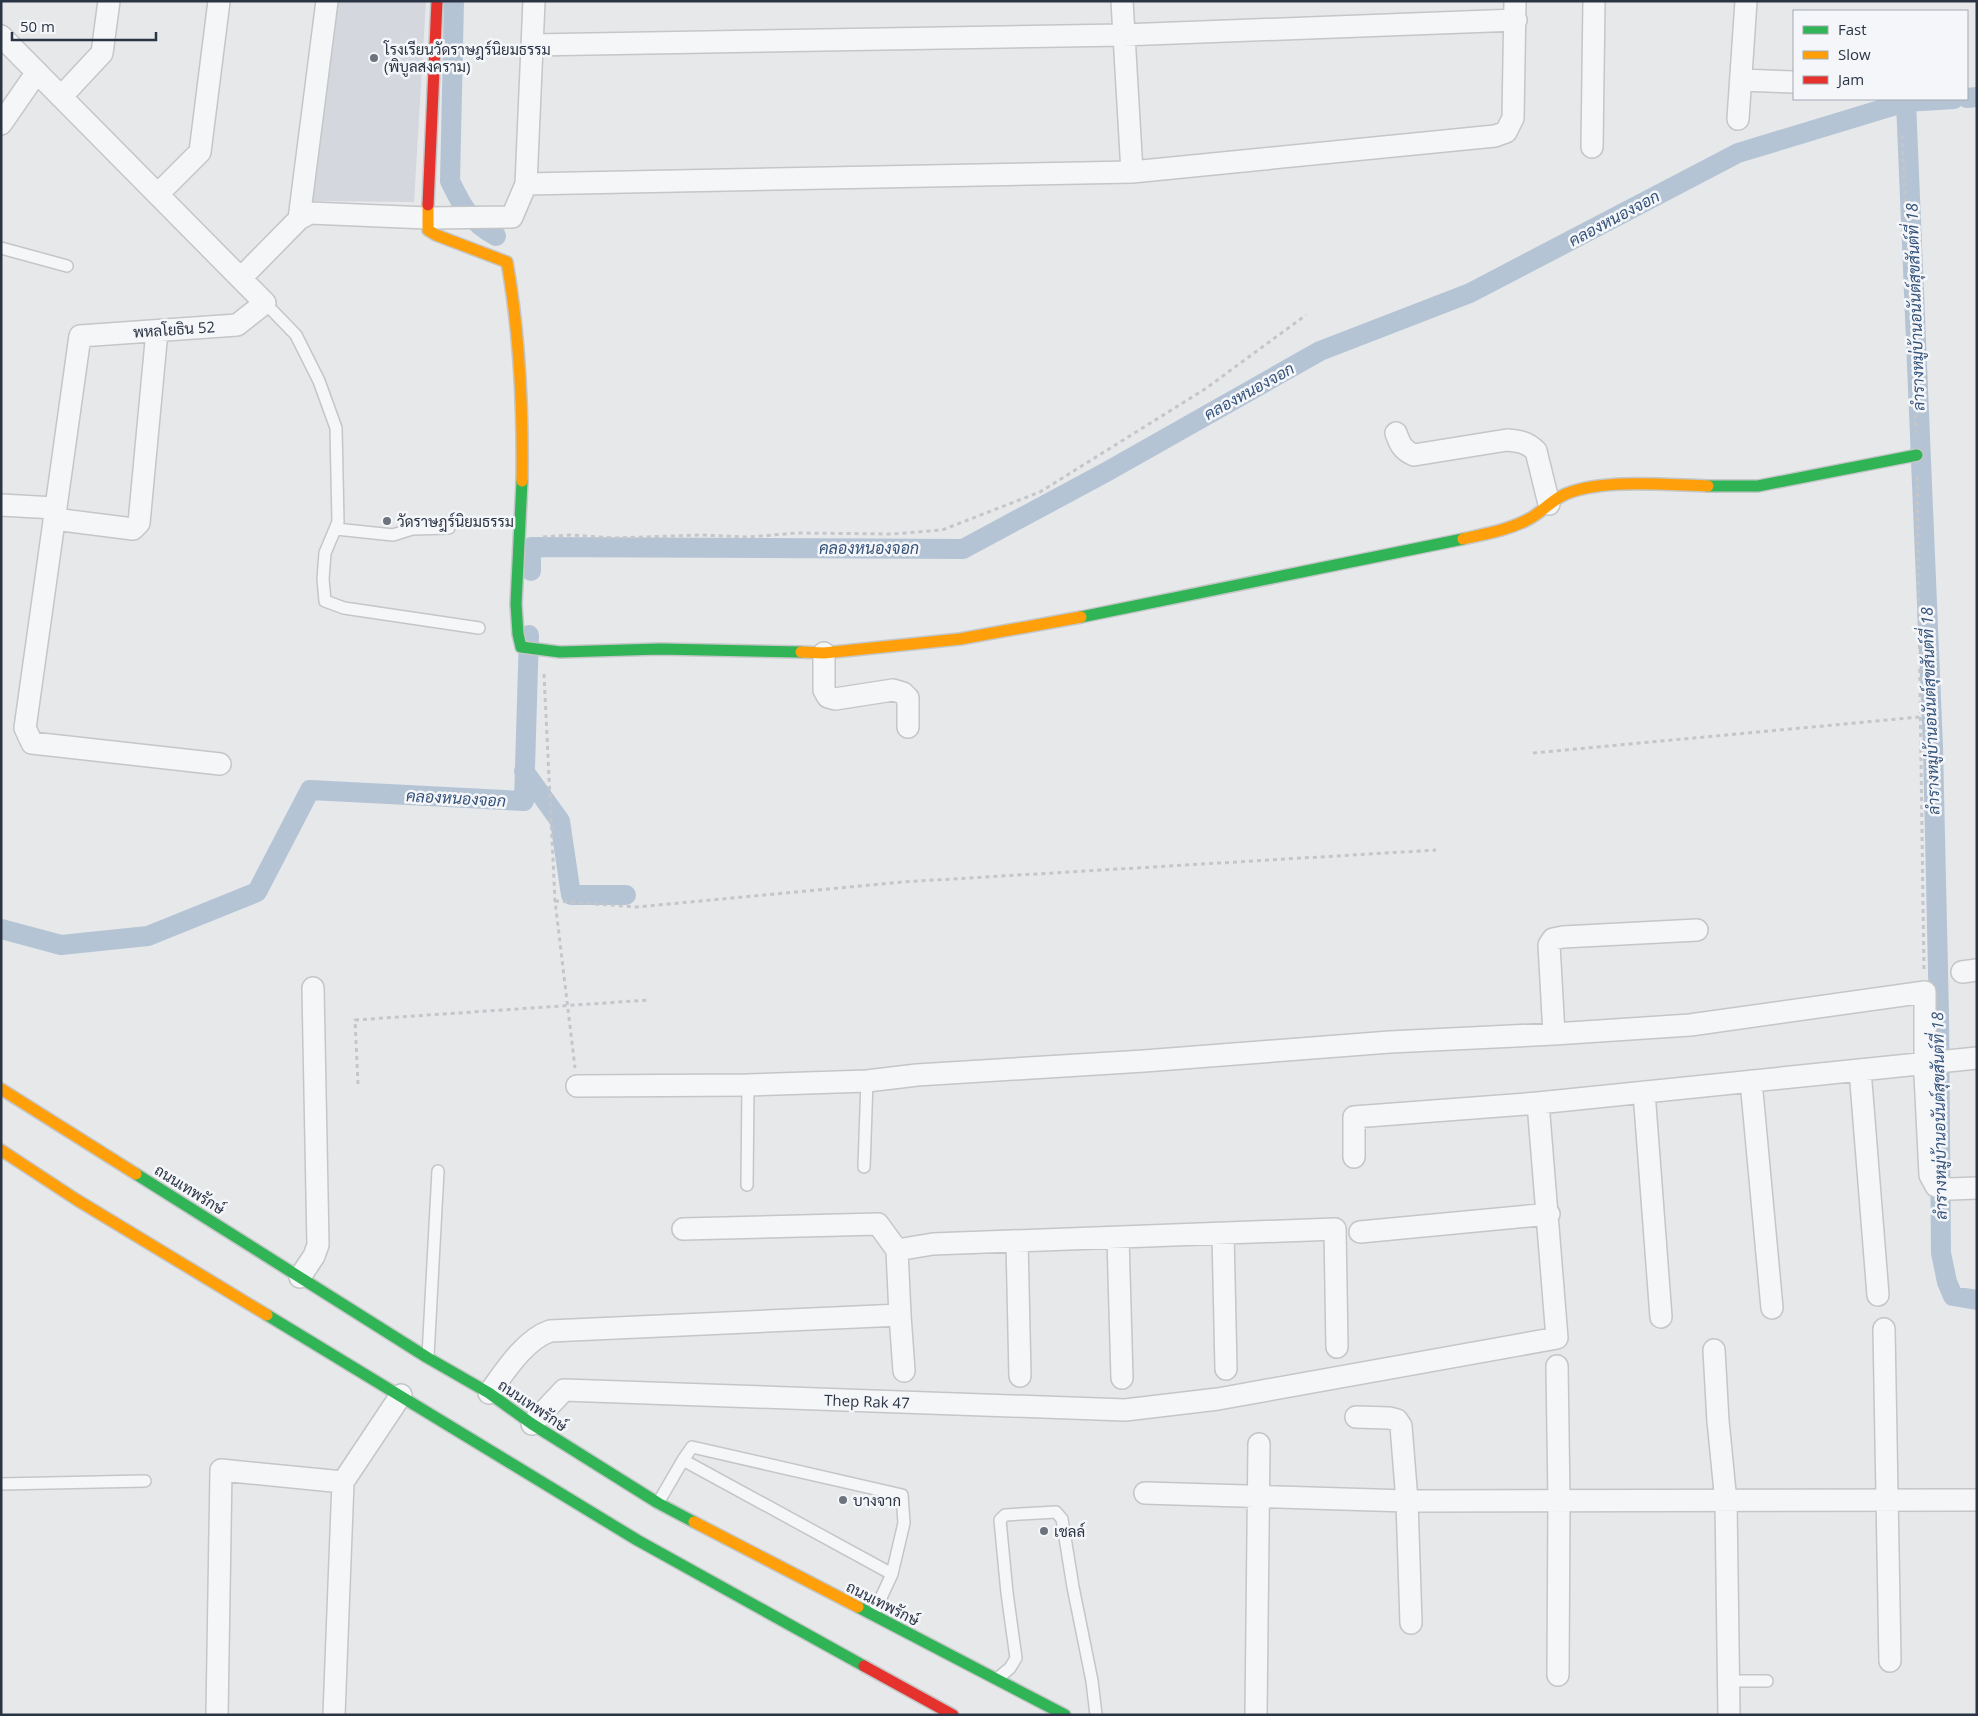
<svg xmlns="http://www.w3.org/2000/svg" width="1978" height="1716" font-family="'Open Sans',Sarabun,sans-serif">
<rect width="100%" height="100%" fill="#e6e8ea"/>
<path fill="#d4d7dd" d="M333,1H426L414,202L305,201Z"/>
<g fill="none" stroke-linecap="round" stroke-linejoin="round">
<path stroke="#b4c4d5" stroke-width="20" d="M454,1L450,181C462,206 470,222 496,236
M1967,98L1977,97
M1906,102L1933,747L1939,1015L1941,1253L1947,1282L1953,1296L1977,1300
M531,571V547L963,549L1108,471L1320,351L1470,293L1738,153L1906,102L1954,99
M524,771L560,821L571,895H626
M1,929L61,945L148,936L257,892L310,790L524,801L529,635"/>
<g stroke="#c4c6c8" stroke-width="14">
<path id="lane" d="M1,248L67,266
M265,303L296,335L319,381L336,428L338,522L325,553L323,579L325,601L344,608L479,628
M336,529L393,535L412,529L449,528
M864,1167L867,1081
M747,1185L748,1085
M428,1356L438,1171
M683,1460L692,1447L902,1495L904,1523L892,1574
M1,1484L145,1481
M658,1503L683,1460L892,1574L873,1615
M998,1678L1010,1668L1016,1658L1007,1593L1000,1520L1005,1515L1056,1512L1062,1519L1073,1587L1092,1681L1096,1715
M1729,1681H1767"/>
</g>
<g stroke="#c4c6c8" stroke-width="24">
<path id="street" d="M1122,1L1132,172
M1,36L265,303L237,325L80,336L25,728L32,743L220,764
M532,45L1123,35L1516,20
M1741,80L1794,82
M61,97L102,53L109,1
M1738,119L1746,1
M1,124L37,72
M1592,147L1594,1
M526,184L1132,172L1495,136L1506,132L1513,118L1515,1
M158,194L200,152L219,1
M299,219L327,1
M241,278L299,219L310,213L427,218L512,217L526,184L534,1
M1396,433C1400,444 1402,450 1414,455L1507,440C1519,441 1527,442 1536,451L1549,504
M1,505L55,508
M54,519L133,529L139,523L157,331
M824,653V690L828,697L835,699L893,690L903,693L908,698V727
M1962,972L1977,970
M1554,1034L1549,945L1553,939L1563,937L1697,930
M1860,1070L1878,1295
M1751,1081L1772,1308
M577,1086L748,1085L867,1081L917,1075L1144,1061L1390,1042L1554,1034L1690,1025L1925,992V1075L1930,1175L1936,1186L1950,1189L1977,1188
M1644,1092L1661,1317
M1354,1157V1117L1538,1103
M683,1229L878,1224L897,1250
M1360,1232L1549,1214
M1223,1234L1226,1369
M1118,1238L1122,1378
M1017,1241L1020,1376
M300,1277L314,1256L318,1245L313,988
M900,1315L904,1371
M1884,1329L1890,1661
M1714,1350L1718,1421L1726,1502L1729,1715
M1557,1366L1559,1500L1558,1675
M489,1393C504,1373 524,1340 550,1331L900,1315L897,1250L933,1244L1335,1229L1337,1347
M1356,1417L1389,1418L1397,1420L1401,1426L1407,1501L1411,1623
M532,1424L564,1390L1125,1410L1218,1399L1557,1338L1538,1103L1977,1058
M1145,1493L1407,1501L1977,1500
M217,1715L221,1470L343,1482
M334,1715L343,1482L401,1395
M1256,1715L1259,1444"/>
</g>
<g stroke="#c4c6c8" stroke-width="14">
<path id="fast" d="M522,481L516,604L518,634L521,647L560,652L660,649L801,652
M1708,486H1758L1917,455
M1081,617L1463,539
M136,1174L428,1358L489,1393L532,1424L658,1503L694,1522
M267,1315L637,1540L864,1666
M858,1607L1065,1715"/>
</g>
<g stroke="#c4c6c8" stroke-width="14">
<path id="slow" d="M428,205V230L436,235L507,262C520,335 523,407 522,481
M1463,539C1485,534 1509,530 1529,519C1544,511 1554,497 1571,492C1607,479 1669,485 1708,486
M801,652L824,653L960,639L1081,617
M1,1089L136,1174
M1,1150L77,1200L267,1315
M694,1522L858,1607"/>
</g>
<g stroke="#c4c6c8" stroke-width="14">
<path id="jam" d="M428,205L437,1
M864,1666L953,1715"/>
</g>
<path stroke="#c5c6ca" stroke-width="3" stroke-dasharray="4 4" stroke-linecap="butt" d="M1902,135L1916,433
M1917,477L1924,973
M543,537L570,535L615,538L701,535L749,537L796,533L893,534L942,530L1040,492L1205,389L1306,315
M544,674L555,901L575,1068
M1533,753L1919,717
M555,901L637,907L902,882L1436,850
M358,1084L355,1020L649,1000"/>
<use href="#lane" stroke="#f5f6f7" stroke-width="11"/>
<use href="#street" stroke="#f5f6f7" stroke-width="21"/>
<use href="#fast" stroke="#30b455" stroke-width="11"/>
<use href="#slow" stroke="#ff9f0a" stroke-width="11"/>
<use href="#jam" stroke="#e5322d" stroke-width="11"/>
</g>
<g fill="#6c737f" stroke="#f4f6f9" stroke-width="2">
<circle cx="374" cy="58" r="5"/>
<circle cx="387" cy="521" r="5"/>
<circle cx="843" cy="1500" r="5"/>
<circle cx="1044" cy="1531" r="5"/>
</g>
<g text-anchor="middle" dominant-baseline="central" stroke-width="5" stroke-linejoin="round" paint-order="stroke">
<g font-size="15" fill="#2b3445" stroke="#f4f6f9" text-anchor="start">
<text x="384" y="49">โรงเรียนวัดราษฎร์นิยมธรรม<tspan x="384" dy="17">(พิบูลสงคราม)</tspan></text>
<text x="397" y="521">วัดราษฎร์นิยมธรรม</text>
<text x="853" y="1500">บางจาก</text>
<text x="1054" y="1531">เชลล์</text>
</g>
<g font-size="15" fill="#2b3445" stroke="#f4f6f9">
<text transform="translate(174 329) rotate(-4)">พหลโยธิน 52</text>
<text transform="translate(190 1189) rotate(32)">ถนนเทพรักษ์</text>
<text transform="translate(867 1401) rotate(2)">Thep Rak 47</text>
<text transform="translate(533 1405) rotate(34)">ถนนเทพรักษ์</text>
<text transform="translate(883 1603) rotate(27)">ถนนเทพรักษ์</text>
</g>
<g font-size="16" font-style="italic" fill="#34527a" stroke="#f4f6f9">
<text transform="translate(1614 218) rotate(-28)">คลองหนองจอก</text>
<text transform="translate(1915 307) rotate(-92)">ลำรางหมู่บ้านอนันต์สุขสันต์ที่ 18</text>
<text transform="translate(1249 391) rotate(-29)">คลองหนองจอก</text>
<text x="869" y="548">คลองหนองจอก</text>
<text transform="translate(1930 711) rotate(-92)">ลำรางหมู่บ้านอนันต์สุขสันต์ที่ 18</text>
<text transform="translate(456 798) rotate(3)">คลองหนองจอก</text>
<text transform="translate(1939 1116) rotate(-91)">ลำรางหมู่บ้านอนันต์สุขสันต์ที่ 18</text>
</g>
</g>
<rect width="1978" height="1716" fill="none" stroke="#2b3445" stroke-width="5"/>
<rect x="1793" y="10" width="175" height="90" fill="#f4f6f9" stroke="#a4a8b1"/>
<rect x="1803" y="26" width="25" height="8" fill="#30b455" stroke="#a4a8b1"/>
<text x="1838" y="35" font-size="15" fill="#2b3445">Fast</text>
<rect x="1803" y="51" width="25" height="8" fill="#ff9f0a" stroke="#a4a8b1"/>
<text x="1838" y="60" font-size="15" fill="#2b3445">Slow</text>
<rect x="1803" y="76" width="25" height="8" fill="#e5322d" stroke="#a4a8b1"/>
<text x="1838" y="85" font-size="15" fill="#2b3445">Jam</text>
<path d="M12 32v8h144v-8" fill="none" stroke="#2b3445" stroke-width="2.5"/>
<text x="20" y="32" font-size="15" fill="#2b3445" stroke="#f4f6f9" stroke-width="4" paint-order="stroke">50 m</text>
</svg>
